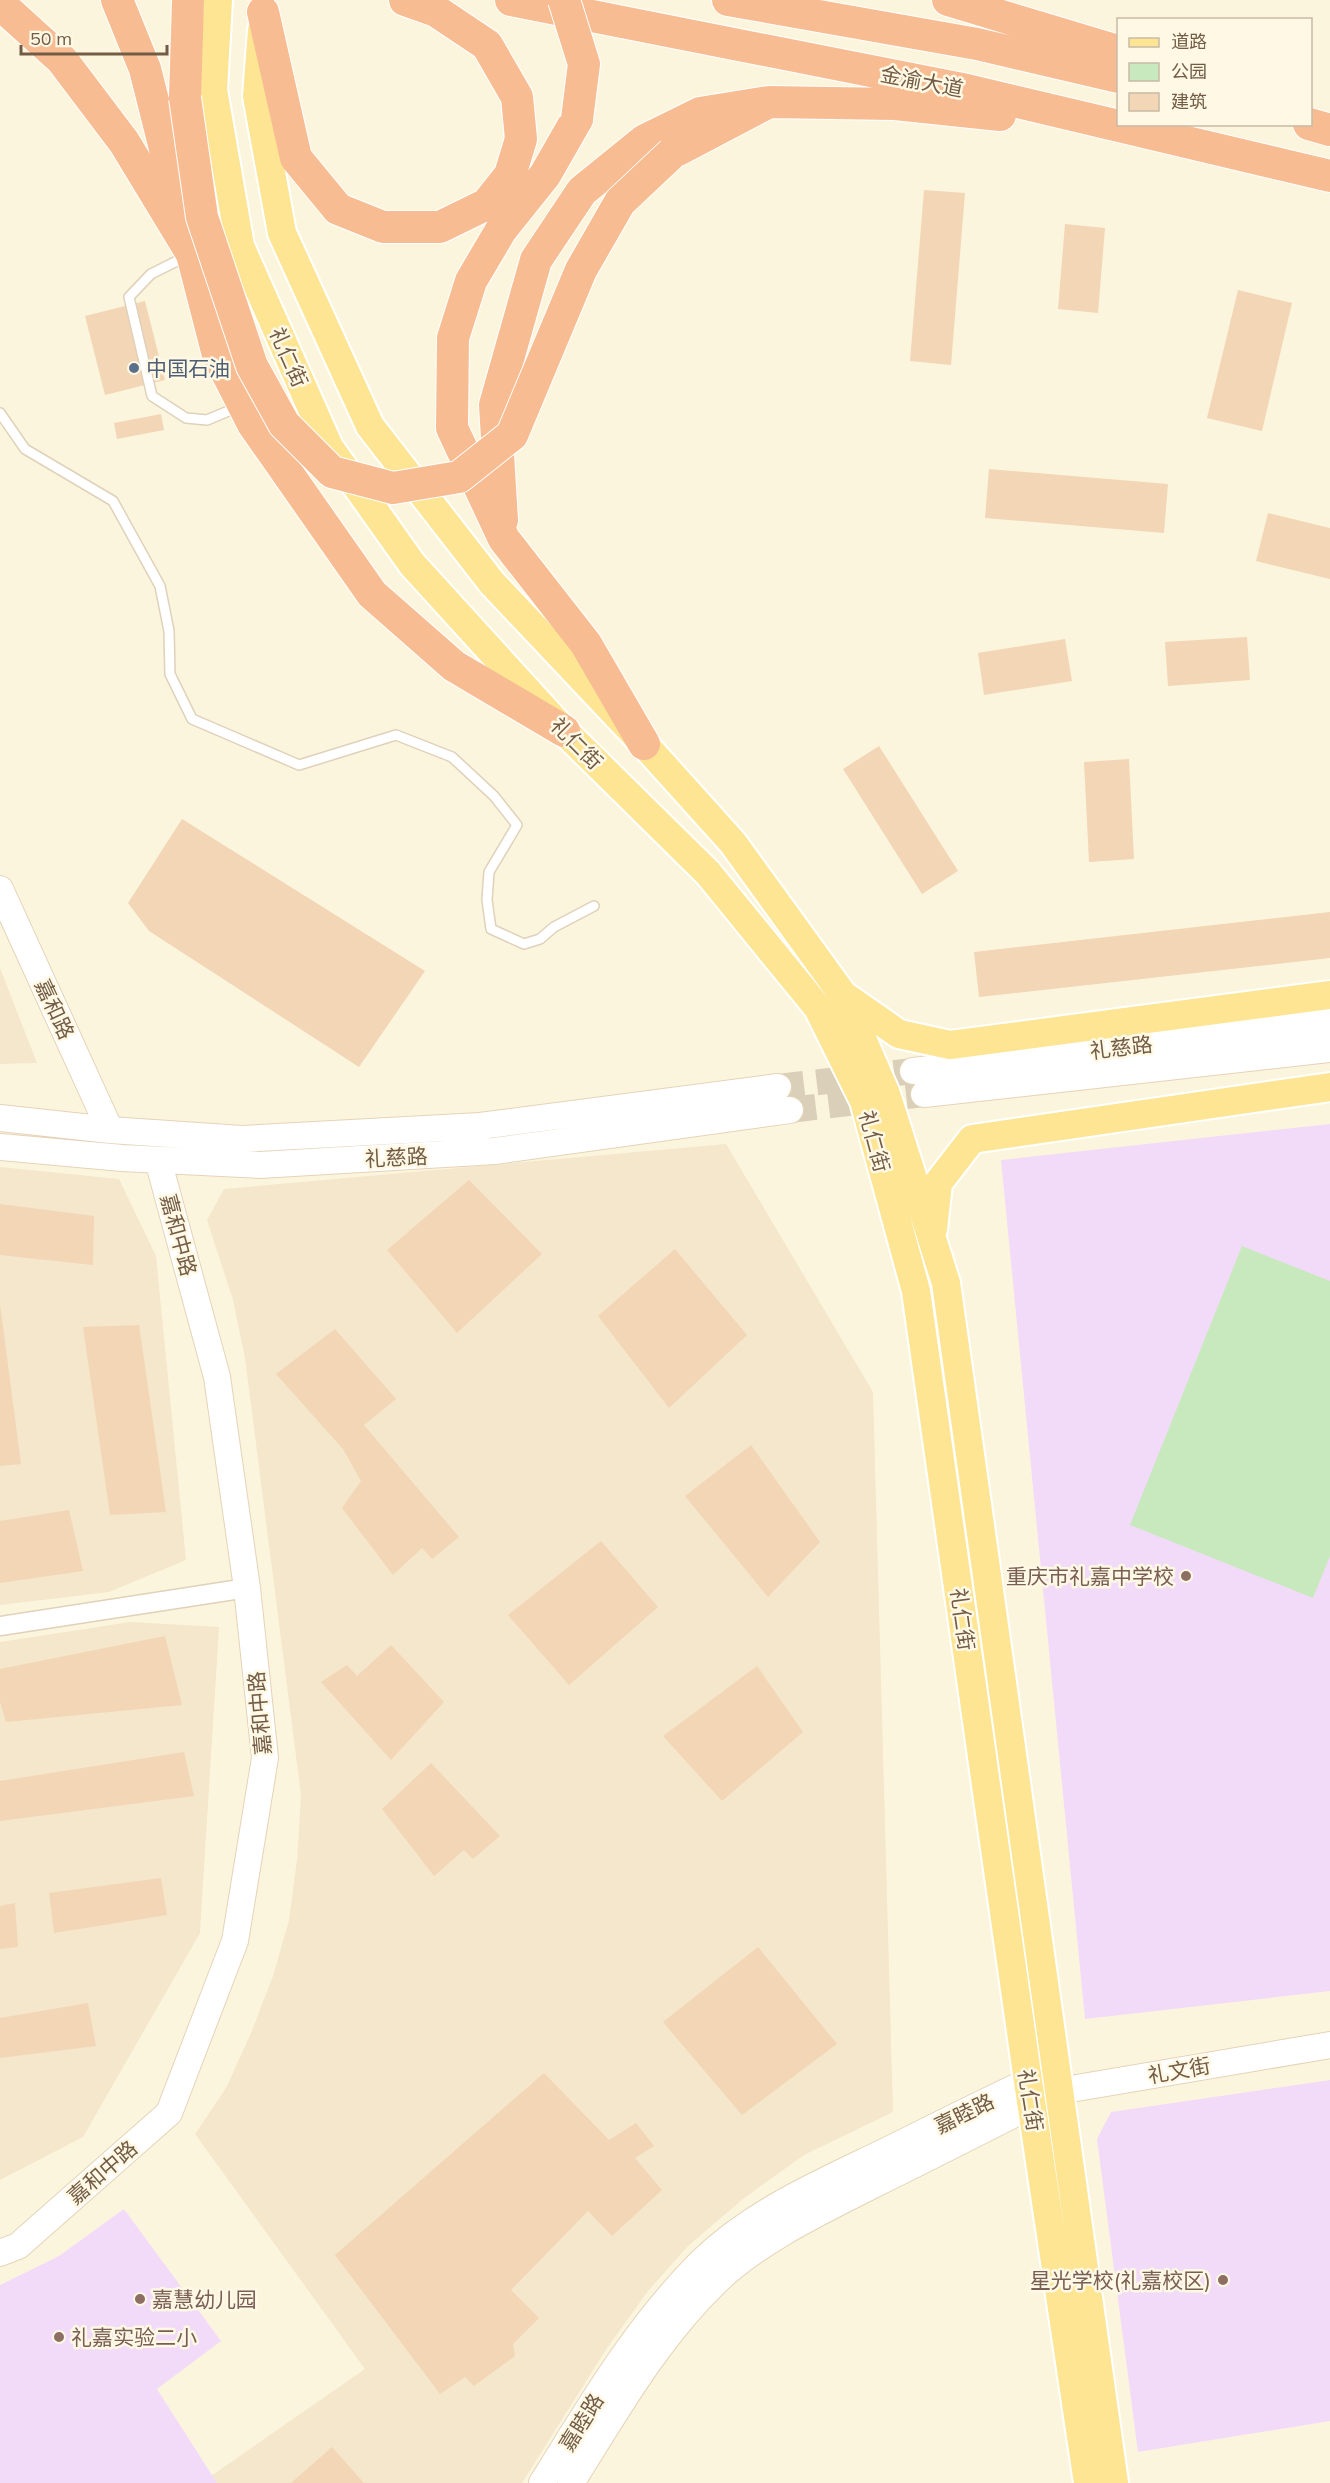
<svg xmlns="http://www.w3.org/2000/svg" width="1330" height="2483" font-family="Mulish,'Noto Sans SC',sans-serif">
<rect width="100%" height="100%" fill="#fcf5de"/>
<path fill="#f4e7cc" d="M0,968L37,1063L0,1064Z
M726,1144L873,1392L893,2112L804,2155L743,2199L688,2246L648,2291L607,2348L522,2483H217L211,2476L365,2369L195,2134L226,2088L251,2033L273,1976L289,1920L297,1860L301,1795L245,1358L233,1300L207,1220L224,1189Z
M0,1167L119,1179L156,1256L186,1560L109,1592L0,1605Z
M130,1622L219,1627L200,1933L83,2137L0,2180V1642Z"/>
<path fill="#f2dbf8" d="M1330,1124V1991L1085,2019L1001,1160Z
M1330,2080V2421L1138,2452L1097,2139L1111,2112Z
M124,2209L221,2341L157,2389L217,2483H0V2285L59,2256Z"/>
<path fill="#c8e9bd" d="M1242,1246L1330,1281V1556L1313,1598L1130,1525Z"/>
<path fill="#f2d6b5" d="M924,190L965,193L951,365L910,361Z
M1065,224L1105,228L1098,313L1058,309Z
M1238,290L1292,303L1262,431L1207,418Z
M145,301L165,380L105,395L85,316Z
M161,414L164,430L117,439L114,423Z
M989,469L1168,484L1164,533L985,518Z
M1268,513L1330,528V579L1256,561Z
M1247,637L1250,680L1168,686L1165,642Z
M1065,639L1072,681L984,695L978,653Z
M879,746L958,871L922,894L843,769Z
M1129,759L1134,859L1089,862L1084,762Z
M182,819L425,971L359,1067L149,931L128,903Z
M1330,912V958L979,997L974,952Z
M469,1180L542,1254L457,1333L387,1250Z
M0,1204L94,1216L93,1265L0,1255Z
M675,1249L747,1335L669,1408L598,1316Z
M0,1304L21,1464L0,1466Z
M139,1325L166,1512L110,1515L83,1327Z
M335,1329L396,1399L364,1425L459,1537L432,1559L422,1548L393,1575L342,1508L361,1481L343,1449L276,1374Z
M751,1445L820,1542L768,1597L685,1496Z
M69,1510L83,1571L0,1583V1521Z
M601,1541L658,1607L569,1685L508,1615Z
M165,1636L182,1705L6,1722L0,1702V1669Z
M391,1645L444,1702L391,1760L321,1682L347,1665L357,1676Z
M757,1666L803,1732L722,1801L663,1736Z
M184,1752L194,1796L0,1821V1781Z
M431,1763L500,1836L473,1859L464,1850L434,1876L382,1809Z
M161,1878L167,1915L54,1933L49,1893Z
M15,1903L18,1947L0,1949V1906Z
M758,1947L837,2044L742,2115L663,2022Z
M88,2003L96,2046L0,2058V2018Z
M544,2073L609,2140L636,2123L654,2146L635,2158L662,2190L612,2236L588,2211L511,2290L539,2318L513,2344L515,2356L474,2386L465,2377L440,2394L335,2255Z
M332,2447L364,2483H291Z"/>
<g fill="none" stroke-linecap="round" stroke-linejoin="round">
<path stroke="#dacfb8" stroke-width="26" stroke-dasharray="26 13" stroke-linecap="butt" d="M778,1087L913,1071
M790,1110L924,1094"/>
<g stroke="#e0d1ba" stroke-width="12">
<path id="lane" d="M187,256L151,274L129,297L152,396L186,418L207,420L238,407
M0,413L25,449L113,501L160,586L169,631L170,674L192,719L299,765L396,735L452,757L494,796L517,825L489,872L487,900L491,929L524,944L540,939L554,927L594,906"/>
</g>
<g stroke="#e0d1ba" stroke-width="21">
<path id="street" d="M0,1626L247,1588"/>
</g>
<g stroke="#e5d3b8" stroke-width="28">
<path id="secondary" d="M0,889L110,1130
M913,1071L1330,1023
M924,1094L1330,1049
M0,1118L110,1130L242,1139L480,1126L778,1087
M0,1147L122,1158L260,1165L495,1151L790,1110
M1042,2100L1059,2091L1330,2045
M0,2253L18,2246L169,2113L235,1941L265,1758L247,1588L217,1377L158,1160
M542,2483C590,2406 636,2327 701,2262C752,2212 820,2183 884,2152C941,2124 997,2095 1055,2069
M571,2483C616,2412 657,2338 718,2280C762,2239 820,2212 873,2185C926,2159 979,2132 1032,2105L1044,2092"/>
</g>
<g stroke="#fff" stroke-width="32">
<path id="primary" d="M218,0L213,90L240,246L329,447L412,564L564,731L708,873L818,1008L864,1101L916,1291L1028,2081L1088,2483
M262,30L257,96L282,233L370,426L492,583L644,744L733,843L843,995L886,1094L946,1283L1114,2483
M843,995L899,1034L950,1045L1330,995
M933,1229L938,1183L972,1139L1330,1087"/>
</g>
<g stroke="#fff" stroke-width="34">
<path id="highway" d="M117,0L145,69L183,220
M511,0L967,90L1330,176
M728,0L977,44L1118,77
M948,0L1118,51
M0,4L62,60L124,142L192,254L218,355L253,424L372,594L454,666L564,731
M263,12L296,158L338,209L383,227H440L487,204L510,175L521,139L517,97L487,45L436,11L405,0
M185,98L188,0
M577,119L545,175L501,230L471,281L453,338L452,428L504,539L586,644L644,744
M1309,124L1330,130
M672,153L769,102L895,104L1000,115
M502,520L495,405L536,260L582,191L645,140L700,113L769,102"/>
</g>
<use href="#lane" stroke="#fff" stroke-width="9"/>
<use href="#street" stroke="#fff" stroke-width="18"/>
<use href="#secondary" stroke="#fff" stroke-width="26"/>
<use href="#primary" stroke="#fde594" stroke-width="28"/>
<use href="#highway" stroke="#f8bc93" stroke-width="32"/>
<g stroke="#fff" stroke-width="34" stroke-linecap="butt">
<path id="highway-bridge" d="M564,0L584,64L577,119
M185,98L202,217L252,366L284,424L332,472L393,488L459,477L512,435L581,270L620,202L672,153"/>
</g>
<use href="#highway-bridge" stroke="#f8bc93" stroke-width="32"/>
</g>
<circle fill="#5c6f8a" stroke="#fff8e4" stroke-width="2" cx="134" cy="368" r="6"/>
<g fill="#8d6e63" stroke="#fff8e4" stroke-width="2">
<circle cx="1186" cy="1576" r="6"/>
<circle cx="1223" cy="2280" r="6"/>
<circle cx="140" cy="2299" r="6"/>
<circle cx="59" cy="2337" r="6"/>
</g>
<g text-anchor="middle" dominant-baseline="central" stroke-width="5" stroke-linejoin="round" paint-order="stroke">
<g font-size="21" fill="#725c46" stroke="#fff8e4">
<text transform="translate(922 81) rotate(11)">金渝大道</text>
<text transform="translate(289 357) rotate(66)">礼仁街</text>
<text transform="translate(577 743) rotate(45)">礼仁街</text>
<text transform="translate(55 1009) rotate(65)">嘉和路</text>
<text transform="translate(1121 1047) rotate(-7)">礼慈路</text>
<text transform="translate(875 1141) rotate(75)">礼仁街</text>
<text transform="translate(396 1157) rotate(-3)">礼慈路</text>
<text transform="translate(179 1235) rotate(75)">嘉和中路</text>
<text transform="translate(963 1619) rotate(82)">礼仁街</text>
<text transform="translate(259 1713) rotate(-95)">嘉和中路</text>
<text transform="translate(1179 2070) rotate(-10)">礼文街</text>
<text transform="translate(1031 2100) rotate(81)">礼仁街</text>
<text transform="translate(964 2113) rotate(-26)">嘉睦路</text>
<text transform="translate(102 2172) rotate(-41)">嘉和中路</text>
<text transform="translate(581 2422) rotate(-58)">嘉睦路</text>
</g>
<g font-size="21" fill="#4e5e75" stroke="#fff8e4" text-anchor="start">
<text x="146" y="368">中国石油</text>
</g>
<g font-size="21" fill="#785e54" stroke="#fff8e4" text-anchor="end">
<text x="1174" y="1576">重庆市礼嘉中学校</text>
<text x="1211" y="2280">星光学校(礼嘉校区)</text>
<text x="152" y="2299" text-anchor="start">嘉慧幼儿园</text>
<text x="71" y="2337" text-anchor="start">礼嘉实验二小</text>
</g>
</g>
<rect x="1117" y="18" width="195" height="108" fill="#fff8e4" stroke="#c7baa5" stroke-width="1.5"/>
<rect x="1129" y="38" width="30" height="9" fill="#fde594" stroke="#c7baa5" stroke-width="1.5"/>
<text x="1171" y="48" font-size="18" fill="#725c46">道路</text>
<rect x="1129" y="63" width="30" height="18" fill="#c8e9bd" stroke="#c7baa5" stroke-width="1.5"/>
<text x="1171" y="78" font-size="18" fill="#725c46">公园</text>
<rect x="1129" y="93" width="30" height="18" fill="#f2d6b5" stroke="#c7baa5" stroke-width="1.5"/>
<text x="1171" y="108" font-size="18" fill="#725c46">建筑</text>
<path d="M21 45v9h146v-9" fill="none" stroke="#725c46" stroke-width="3"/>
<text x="30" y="45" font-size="18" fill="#725c46" stroke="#fff8e4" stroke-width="4.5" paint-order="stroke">50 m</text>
</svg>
